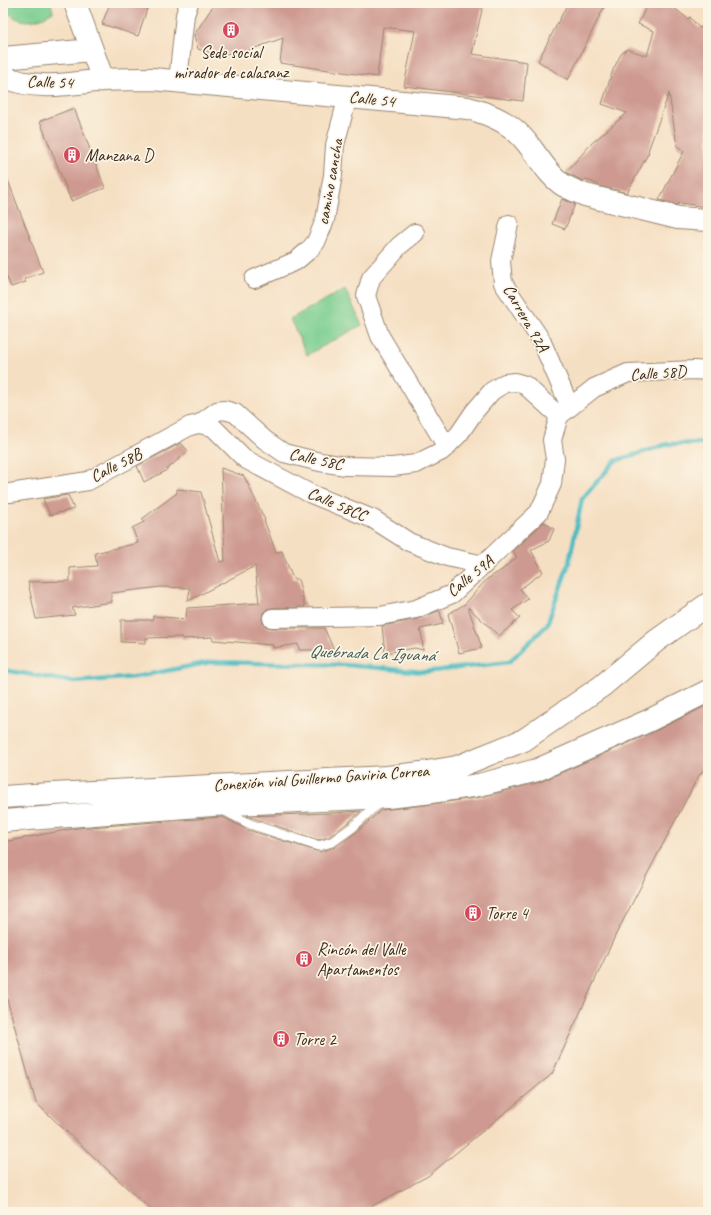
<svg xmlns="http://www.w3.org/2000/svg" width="711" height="1215" font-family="Caveat,sans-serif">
<rect width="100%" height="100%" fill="#fcf5e5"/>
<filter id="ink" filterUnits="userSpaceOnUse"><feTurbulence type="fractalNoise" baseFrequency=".025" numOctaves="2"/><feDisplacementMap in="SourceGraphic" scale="8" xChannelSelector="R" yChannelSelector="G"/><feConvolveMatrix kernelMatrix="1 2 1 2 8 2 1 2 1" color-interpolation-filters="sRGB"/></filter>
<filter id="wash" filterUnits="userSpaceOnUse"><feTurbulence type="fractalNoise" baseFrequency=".012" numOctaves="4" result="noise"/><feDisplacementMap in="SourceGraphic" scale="16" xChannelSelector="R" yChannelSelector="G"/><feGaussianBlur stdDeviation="0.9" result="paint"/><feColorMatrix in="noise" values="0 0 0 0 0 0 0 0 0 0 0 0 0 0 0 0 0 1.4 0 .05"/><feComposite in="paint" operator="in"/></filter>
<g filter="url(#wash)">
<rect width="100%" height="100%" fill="#f5dfc2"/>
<path fill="#79cd8f" stroke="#5a7c56" d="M5,3H51L53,12C41,19 28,25 14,17C10,15 6,9 3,6Z
M345,289L362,325L307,355L290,319Z"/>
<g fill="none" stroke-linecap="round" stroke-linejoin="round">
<path stroke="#4cbbc1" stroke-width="4.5" d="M3,670L74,682L135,677L211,662L346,665L424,672L509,662L547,625L569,563L582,499L615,461L668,444L708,443"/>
</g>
<g id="blocks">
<path fill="#cd9990" d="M110,3H149L138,36L102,24Z
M215,3H471L483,5L472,54L527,62L523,101L404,86L415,31L383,27L377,77L280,63L283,38L238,54L212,53L198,49L194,35Z
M568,3H606L568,80L538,61Z
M648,3H668L688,19L690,17L699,28L708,25V207L679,203L677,205L659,200L684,151L677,146L669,93L648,151L649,152L627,193L600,186L586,179L583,181L566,172L592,143L627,113L602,104L613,70L621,54L627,49L647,56L654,31L638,24Z
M74,108L105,188L71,201L40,121Z
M3,170H4L43,272L24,279L26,282L11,287L3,268Z
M562,199L575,204L565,229L552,224Z
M181,443L188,451L164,472L144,482L137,466Z
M221,468L244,476L265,520H264L276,552L282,551L293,579H298L305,607L272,608L267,609L263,613L262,619L263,624L267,627L272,628H324L334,650H299L298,644L273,648V645L213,640L212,637L182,639V637L146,638V643L121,642V620H153V616L186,619L187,608L259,603L255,566L188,601L190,588L161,587L111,593L112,602L72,608L75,615L36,619L28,582L70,581V568L97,566L95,553L138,543L132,528L144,522L142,519L177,493V489L201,492L220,562L225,561Z
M68,495L74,509L50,515L43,499Z
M544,522L554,529L549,541L531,550L543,572L520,589L528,599L512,610L520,618L499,636L468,607L482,648L459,653L448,614L465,604L487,579L502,570L517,557L513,551Z
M438,611H440L443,624L420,629L422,637L423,650L415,648L385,653L382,626L418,619Z
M708,705V764L698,777L616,934L552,1074L428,1176L361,1212H153L36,1103L3,985V842L77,828L223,817L248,830L320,852L335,847L357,832L381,810L425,805L481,797L540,782L653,732Z
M361,811L349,822L329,837L318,840L247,816L334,813Z"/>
</g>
</g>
<g filter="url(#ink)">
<use href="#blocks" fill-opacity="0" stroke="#988470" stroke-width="1"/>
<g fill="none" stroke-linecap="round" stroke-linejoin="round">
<g stroke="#988470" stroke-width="10">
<path id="lane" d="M223,810L250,824L318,846L332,842L353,827L372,809L382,802"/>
</g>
<g stroke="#988470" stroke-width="20">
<path id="street" d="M178,81L185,15L189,3
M509,224L501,261L503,283L541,340L570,407
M415,233L399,246L371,278L366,296L380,336L447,447
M254,279L296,261L309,250L316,242L325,220L333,175L335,145L348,96
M199,424L217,411L224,410L235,413L265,440L284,453L320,462L346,466L393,467L416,464L442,451L459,434L474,412L492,391L505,383L515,382L525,385L559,416
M3,493H10L88,481L190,426L199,424L213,427L245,459L311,494L373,519L409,542L447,557L484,565
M272,618L380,616L416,609L452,594L539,512L552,484L555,459L552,440L559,416L594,388L628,373L694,370L708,371"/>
</g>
<g stroke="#988470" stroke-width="24">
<path id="secondary" d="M75,3L103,80
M3,58L92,50
M3,76C34,91 70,84 103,80C119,79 135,79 152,79L468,108C485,113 503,119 517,132C534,147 544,172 563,185C570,189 578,192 585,195L678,218L708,220"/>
</g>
<g stroke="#988470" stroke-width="24">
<path id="highway" d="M3,797L33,795L387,777L421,773L457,767L524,740L602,686L656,641L708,604
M3,821L212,805L388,797L424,793L479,785L537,770L648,721L708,691"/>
</g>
<use href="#lane" stroke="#fff" stroke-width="9"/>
<use href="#street" stroke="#fff" stroke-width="18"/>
<use href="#secondary" stroke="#fff" stroke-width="22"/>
<use href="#highway" stroke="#fff" stroke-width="22"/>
</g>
</g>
<defs>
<g id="building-disc" transform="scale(0.9)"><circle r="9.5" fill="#d1495b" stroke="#fcf5e5"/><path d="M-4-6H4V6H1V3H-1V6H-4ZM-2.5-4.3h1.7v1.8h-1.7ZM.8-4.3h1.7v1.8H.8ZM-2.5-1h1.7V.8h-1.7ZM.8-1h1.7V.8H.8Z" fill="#fff"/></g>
</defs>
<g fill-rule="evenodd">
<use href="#building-disc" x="231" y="30"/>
<use href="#building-disc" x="72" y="155"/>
<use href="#building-disc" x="473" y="913"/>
<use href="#building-disc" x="304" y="959"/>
<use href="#building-disc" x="281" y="1039"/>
</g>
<g text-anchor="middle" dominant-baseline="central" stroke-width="3.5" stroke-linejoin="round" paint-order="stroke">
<g font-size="17" fill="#3b2a1e" stroke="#fcf5e5" text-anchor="start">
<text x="231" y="52" text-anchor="middle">Sede social<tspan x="231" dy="20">mirador de calasanz</tspan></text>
<text x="85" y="155">Manzana D</text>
<text x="486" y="913">Torre 4</text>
<text x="317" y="949">Rincón del Valle<tspan x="317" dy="20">Apartamentos</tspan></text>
<text x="294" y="1039">Torre 2</text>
</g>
<g font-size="17" fill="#3b2a1e" stroke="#fcf5e5">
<text transform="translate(50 82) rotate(2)">Calle 54</text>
<text transform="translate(372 99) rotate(6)">Calle 54</text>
<text transform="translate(330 182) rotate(-80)">camino cancha</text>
<text transform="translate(526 318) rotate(60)">Carrera 92A</text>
<text transform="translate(658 373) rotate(-4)">Calle 58D</text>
<text transform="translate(316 459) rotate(12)">Calle 58C</text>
<text transform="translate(116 465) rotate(-27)">Calle 58B</text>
<text transform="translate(337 504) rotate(23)">Calle 58CC</text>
<text transform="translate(470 576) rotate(-39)">Calle 59A</text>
<text transform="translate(321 778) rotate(-4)">Conexión vial Guillermo Gaviria Correa</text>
</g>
<g font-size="18" font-style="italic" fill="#415d57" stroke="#fcf5e5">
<text transform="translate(372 653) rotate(2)">Quebrada La Iguaná</text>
</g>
</g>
<rect width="711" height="1215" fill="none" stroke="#fcf5e5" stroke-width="16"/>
</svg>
